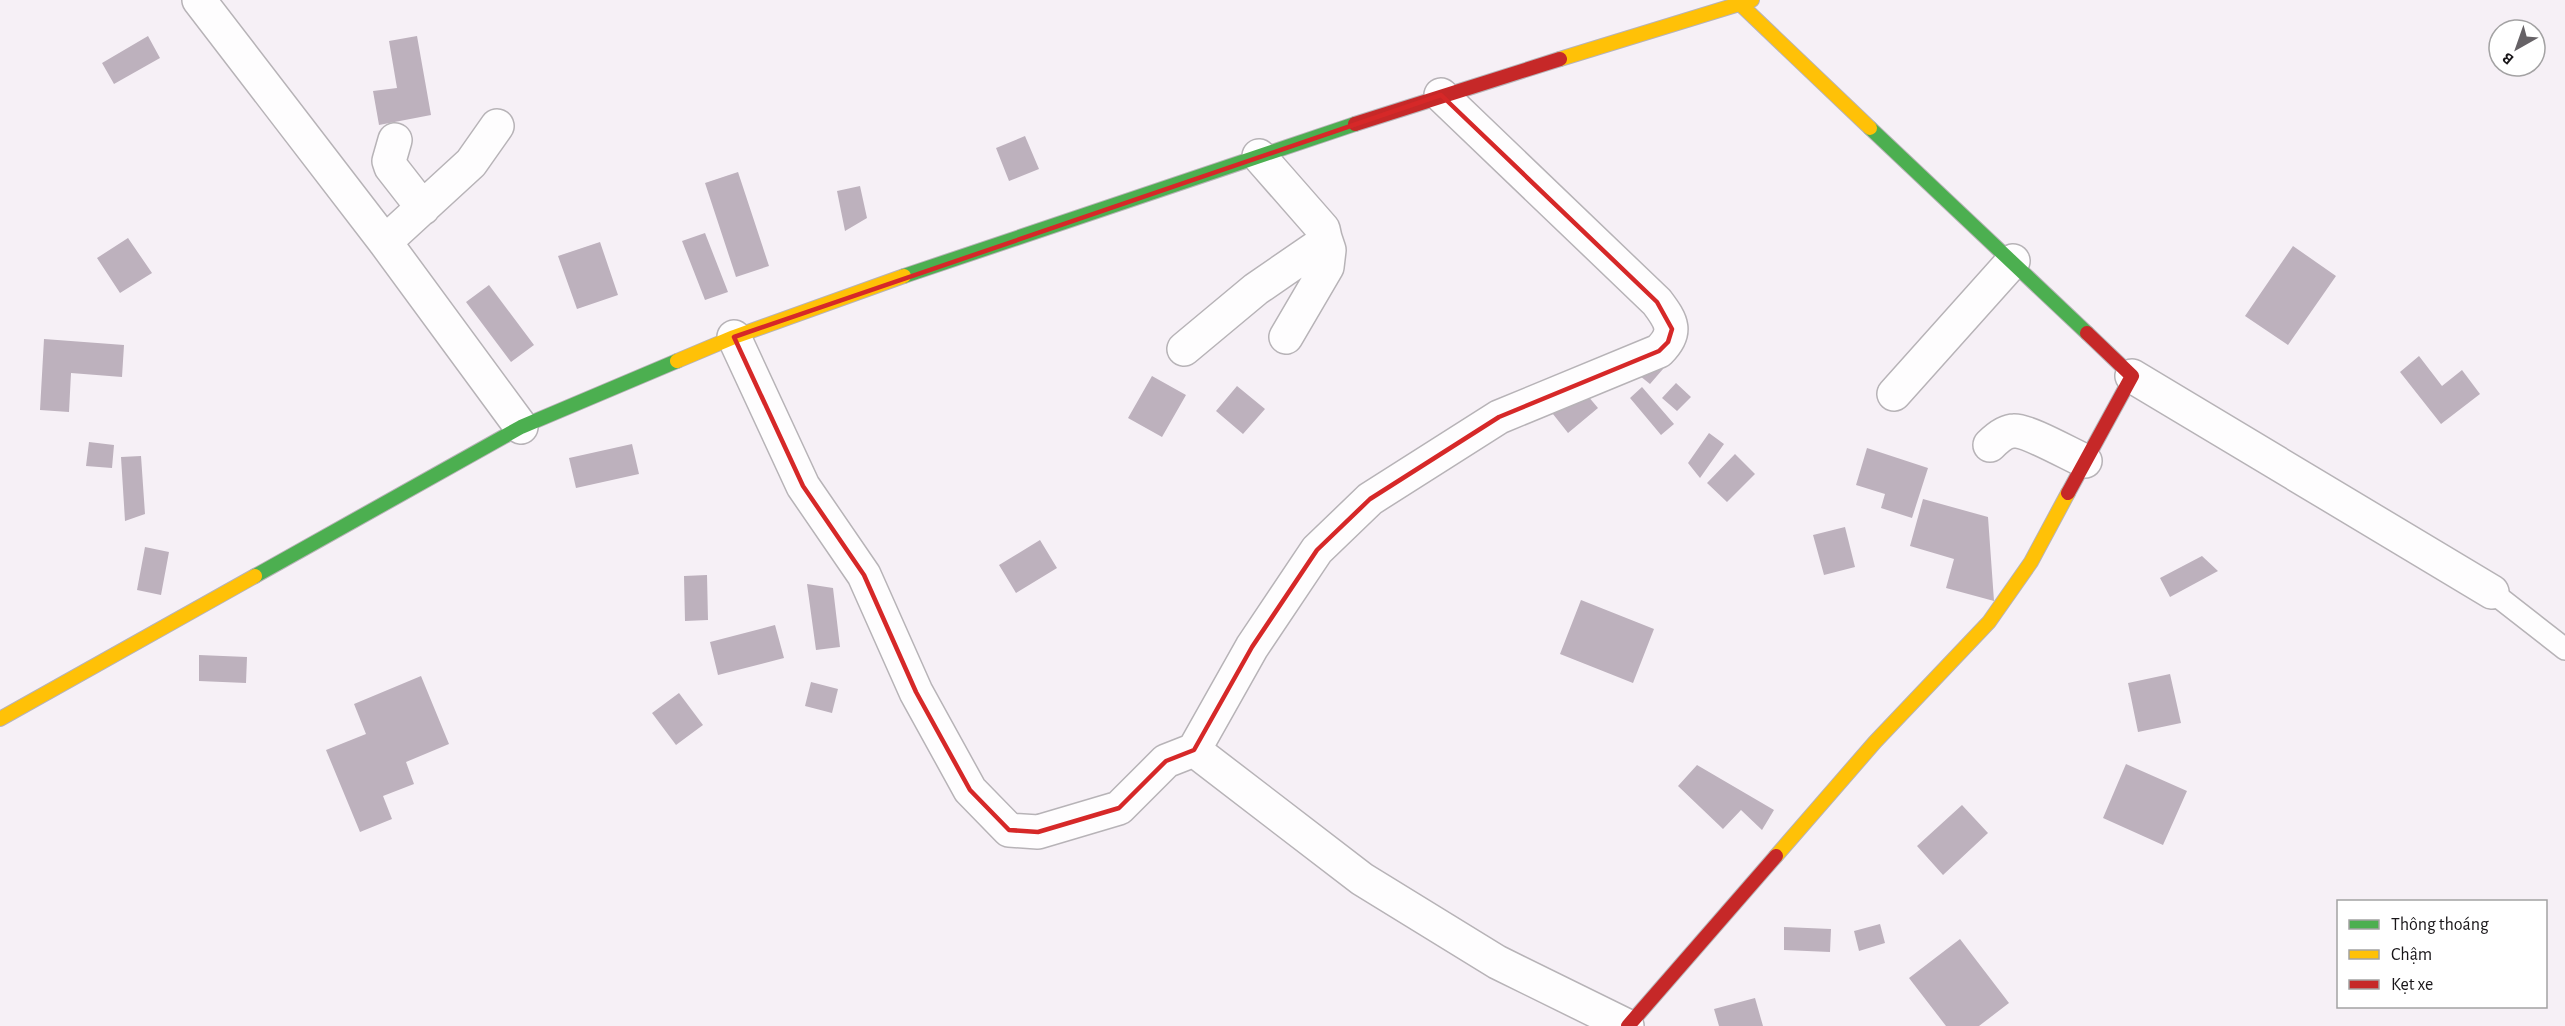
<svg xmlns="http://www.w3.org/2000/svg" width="2565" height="1026" font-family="'Alegreya Sans',sans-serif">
<rect width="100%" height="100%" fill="#f6f0f6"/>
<path fill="#bdb1bd" d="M148,36L160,58L114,84L102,63Z
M417,36L431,115L379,125L373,91L397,88L389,41Z
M1025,136L1039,169L1009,181L996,148Z
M738,172L769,266L736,277L705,183Z
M860,186L867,218L845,231L837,191Z
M705,233L728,292L705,300L682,241Z
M128,238L152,273L120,293L97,258Z
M600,242L618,295L577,309L558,256Z
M2293,246L2336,276L2288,345L2245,316Z
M489,285L534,345L511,362L466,302Z
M44,339L124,345L122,377L71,373L69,412L40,410Z
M2419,356L2442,386L2462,370L2480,394L2441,424L2400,372Z
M1650,359L1663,369L1650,384L1630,368Z
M1152,376L1186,395L1162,437L1128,418Z
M1676,383L1691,397L1677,411L1662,398Z
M1237,386L1265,409L1243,434L1216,411Z
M1642,387L1674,424L1661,435L1630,398Z
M1582,389L1598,408L1568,433L1545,404Z
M1709,433L1724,444L1700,478L1688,463Z
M89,442L114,445L112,468L86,466Z
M632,444L639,474L576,488L569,458Z
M1867,448L1928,468L1912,518L1881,508L1885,494L1856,485Z
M1735,454L1755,474L1727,502L1707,483Z
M141,456L145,514L125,521L121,457Z
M1923,499L1988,517L1994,601L1946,588L1954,559L1910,546Z
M1845,527L1855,567L1824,575L1813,535Z
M1040,540L1057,568L1016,593L999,565Z
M145,547L169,552L161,595L137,590Z
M2202,556L2218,571L2170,597L2160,578Z
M707,575L708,620L685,621L684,576Z
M807,584L833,588L840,647L816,650Z
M1581,600L1654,629L1633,683L1560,654Z
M775,625L784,658L718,675L710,642Z
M199,655L247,657L246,683L199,681Z
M2170,674L2181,723L2138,732L2128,683Z
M421,676L449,744L406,762L414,784L383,796L392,819L360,832L326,750L366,734L354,704Z
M811,682L838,689L832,713L805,706Z
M679,693L703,725L676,745L652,713Z
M2126,764L2187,791L2163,845L2103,818Z
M1697,765L1774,810L1762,830L1741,810L1723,829L1678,786Z
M1962,805L1988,833L1943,875L1917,846Z
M1880,924L1885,943L1859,951L1854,931Z
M1784,927L1831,929L1830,952L1784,950Z
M1960,939L2009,1003L1979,1026H1946L1909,978Z
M1755,998L1763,1026H1719L1714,1009Z"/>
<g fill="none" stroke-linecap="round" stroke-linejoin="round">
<g stroke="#b7b3b7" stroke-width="24">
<path id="lane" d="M2492,592L2565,649"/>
</g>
<g stroke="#b7b3b7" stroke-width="36">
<path id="street" d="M199,0L385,242L521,427
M395,140L389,161L391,167L423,208
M385,242L471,163L497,126
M734,337L803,486L864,575L916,692L970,790L1009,830L1038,832L1119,808L1166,761L1194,750L1362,879L1497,962L1627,1026
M1286,337L1327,267L1329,250L1325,238
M1184,349L1256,289L1317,247L1325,238L1323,229L1259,156
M2132,376L2492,592
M1894,394L2013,261
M1990,445C1996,439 2005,431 2014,431C2027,430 2071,455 2085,461
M1194,750L1252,647L1317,550L1370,499L1499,417L1659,351C1678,332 1672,322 1657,302L1441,95"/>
</g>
<g stroke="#b7b3b7" stroke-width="16">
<path id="fast" d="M1870,128L2087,333
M904,276L1355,124
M255,576L521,427L677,361"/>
</g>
<g stroke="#b7b3b7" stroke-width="16">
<path id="slow" d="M1739,3L1870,128
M1560,59L1752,0
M677,361L734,337L904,276
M0,719L255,576
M1776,856L1875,742L1989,622L2031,562L2068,493"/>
</g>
<g stroke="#b7b3b7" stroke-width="16">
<path id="jam" d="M1355,124L1560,59
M2068,493L2132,376L2087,333
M1628,1026L1776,856"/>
</g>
<use href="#lane" stroke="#fefdfe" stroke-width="21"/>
<use href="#street" stroke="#fefdfe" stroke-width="33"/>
<use href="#fast" stroke="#4caf50" stroke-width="14"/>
<use href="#slow" stroke="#ffc107" stroke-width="14"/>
<use href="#jam" stroke="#c62828" stroke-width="14"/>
</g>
<path fill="none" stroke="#d62828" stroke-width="4.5" stroke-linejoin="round" d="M1441,95L1657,302L1672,329L1668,342L1659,351L1499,417L1370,499L1317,550L1252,647L1194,750L1166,761L1119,808L1038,832L1009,830L970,790L916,692L864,575L803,486L734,337Z"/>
<rect x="2337" y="900" width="210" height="108" fill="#ffffff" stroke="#a3a2a3" stroke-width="1.5"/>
<rect x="2349" y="920" width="30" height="9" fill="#4caf50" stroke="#a3a2a3" stroke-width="1.5"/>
<text x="2391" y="930" font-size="18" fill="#191619">Thông thoáng</text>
<rect x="2349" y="950" width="30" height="9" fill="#ffc107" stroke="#a3a2a3" stroke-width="1.5"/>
<text x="2391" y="960" font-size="18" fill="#191619">Chậm</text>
<rect x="2349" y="980" width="30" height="9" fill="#c62828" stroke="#a3a2a3" stroke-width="1.5"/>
<text x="2391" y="990" font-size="18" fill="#191619">Kẹt xe</text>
<g transform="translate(2517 48) rotate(220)"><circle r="28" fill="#ffffff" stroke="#a3a2a3" stroke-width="1.5"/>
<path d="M0-4.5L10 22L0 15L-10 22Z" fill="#666266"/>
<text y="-9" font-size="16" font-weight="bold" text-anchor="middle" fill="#191619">B</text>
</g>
</svg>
